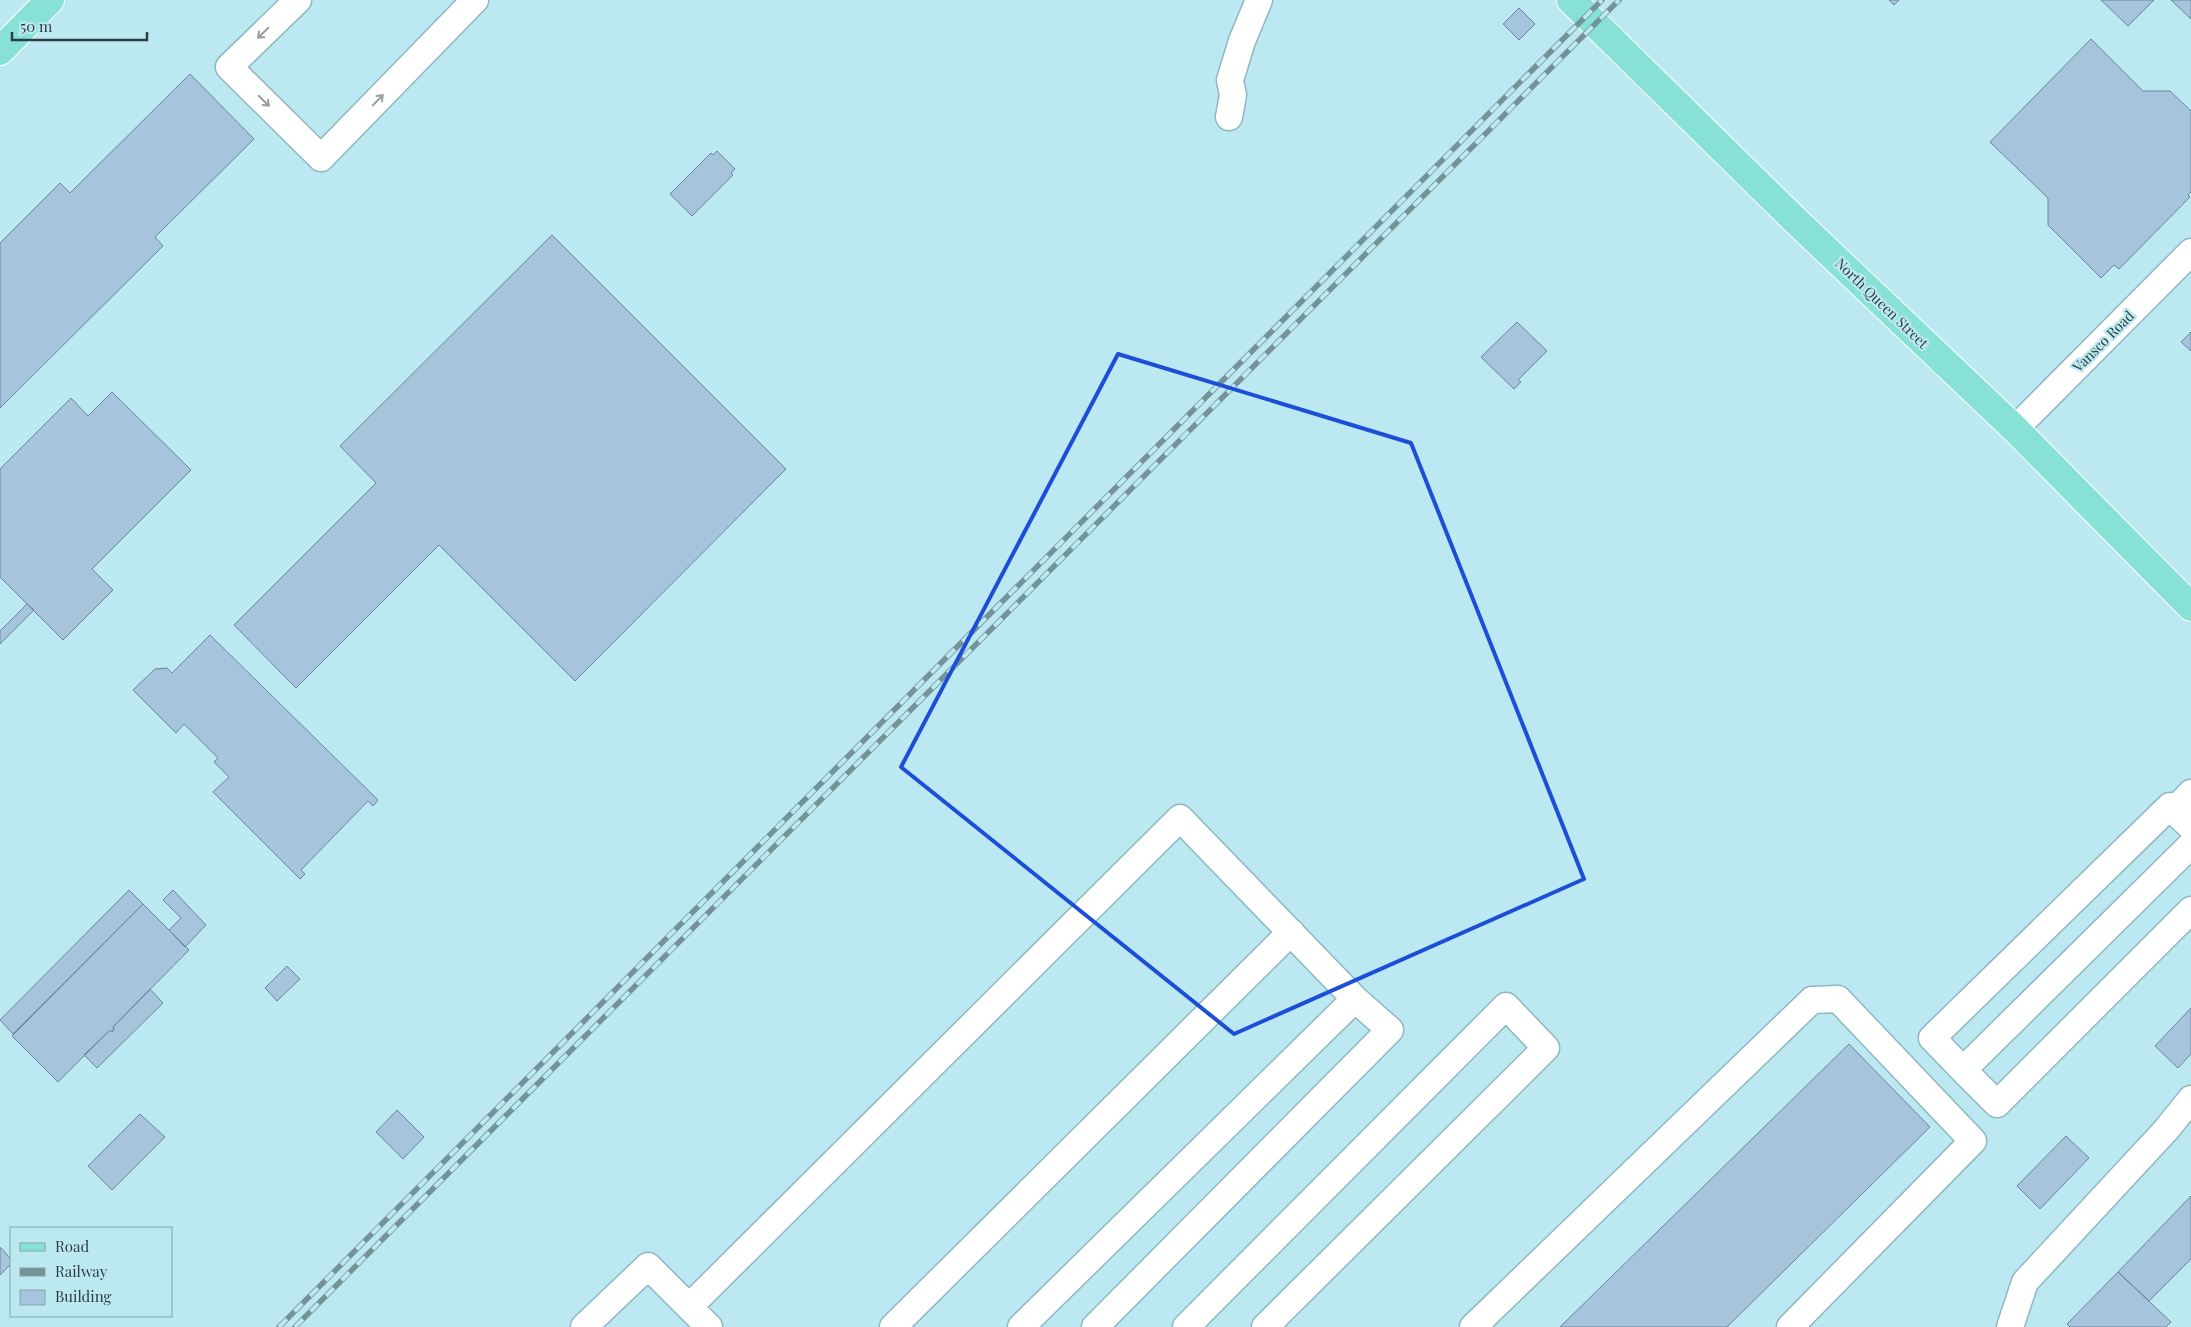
<svg xmlns="http://www.w3.org/2000/svg" width="2191" height="1327" font-family="'Playfair Display',serif">
<rect width="100%" height="100%" fill="#bce8f1"/>
<path fill="#a6c5dd" stroke="#68869c" d="M1889,0H1899L1894,5Z
M2101,0H2154L2128,26Z
M2171,0H2191V19Z
M1519,8L1535,24L1519,40L1503,24Z
M2091,39L2143,91H2170L2191,111V192L2188,195L2190,197L2119,269L2114,265L2101,278L2048,225V198L1990,142Z
M190,74L254,139L155,237L163,246L0,408V243L60,183L70,193Z
M717,151L735,169L731,173L733,175L692,216L670,194L711,153L713,155Z
M552,235L786,469L575,681L439,545L296,688L234,625L376,483L340,446Z
M1517,322L1547,351L1518,380L1521,382L1514,389L1481,357Z
M2191,332V351L2181,342Z
M112,392L191,470L92,569L113,590L63,640L0,577V469L71,398L88,416Z
M27,604L34,610L0,644V631Z
M210,635L378,800L373,806L368,801L301,870L305,874L300,879L213,792L229,777L214,762L218,758L184,724L176,733L133,690L155,669L167,668L172,673Z
M129,890L143,904L13,1034L0,1020Z
M173,890L206,925L185,947L169,930L181,918L163,900Z
M143,904L189,950L113,1027L114,1029L112,1032L110,1030L58,1082L12,1036Z
M287,966L300,979L277,1001L265,988Z
M150,989L163,1003L97,1068L84,1055L110,1030L112,1032L114,1029L113,1027Z
M2191,1008V1054L2178,1068L2155,1046Z
M1849,1044L1930,1127L1727,1327H1560Z
M397,1110L424,1137L403,1159L376,1132Z
M140,1114L165,1137L112,1190L88,1166Z
M2066,1136L2089,1158L2040,1209L2017,1186Z
M2191,1196V1259L2149,1301L2118,1272Z
M0,1247L11,1259V1264L0,1275Z
M2118,1272L2171,1322L2166,1327H2070L2067,1324Z"/>
<g fill="none" stroke-linecap="round" stroke-linejoin="round">
<g stroke="#8db8c0" stroke-width="29">
<path id="minor" d="M298,0L229,67L321,158L475,0
M1229,117L1233,95L1230,80L1242,41L1259,0
M2015,429L2191,252
M2191,793L2174,811L2191,827
M2191,845L1963,1070L1997,1104L2191,910
M1963,1070L1932,1038L2170,806L2174,811
M689,1307L1180,818L1355,999
M584,1327L648,1266L709,1327
M893,1327L1291,932
M1021,1327L1355,999L1390,1030L1095,1327
M1186,1327L1506,1006L1546,1048L1265,1327
M1473,1327L1812,1000L1838,999L1973,1141L1790,1327
M2010,1327L2025,1282L2166,1130L2191,1099"/>
</g>
<g stroke="#fff" stroke-width="30">
<path id="major" d="M1571,0L1796,221L2015,429L2191,607
M0,51L50,0"/>
</g>
<use href="#minor" stroke="#fff" stroke-width="26"/>
<use href="#major" stroke="#87e2d5" stroke-width="28"/>
<g stroke="#749399" stroke-width="5.5">
<path id="rail" d="M279,1327L1602,0
M295,1327L1619,0"/>
</g>
<use href="#rail" stroke="#bce8f1" stroke-width="4" stroke-dasharray="11" stroke-linecap="butt"/>
</g>
<defs><path id="oneway-shaft" d="M-6 0H5M1.5-3L5.5 0L1.5 3" fill="none" stroke-width="1.6" stroke-linecap="round" stroke-linejoin="round" transform="scale(1.25)"/></defs>
<g stroke="#969ea0">
<use href="#oneway-shaft" transform="translate(263 33) rotate(136)"/>
<use href="#oneway-shaft" transform="translate(378 100) rotate(-46)"/>
<use href="#oneway-shaft" transform="translate(264 101) rotate(45)"/>
</g>
<path fill="none" stroke="#1d4ed8" stroke-width="4" stroke-linejoin="round" d="M1118,354L1411,443L1584,879L1234,1034L901,767Z"/>
<g text-anchor="middle" dominant-baseline="central" stroke-width="4.5" stroke-linejoin="round" paint-order="stroke">
<g font-size="14" fill="#2c3e41" stroke="#bce8f1">
<text transform="translate(1882 303) rotate(44)">North Queen Street</text>
<text transform="translate(2103 341) rotate(-45)">Vansco Road</text>
</g>
</g>
<rect x="10" y="1227" width="162" height="90" fill="#bce8f1" stroke="#82a4ab"/>
<rect x="20" y="1243" width="25" height="8" fill="#87e2d5" stroke="#82a4ab"/>
<text x="55" y="1252" font-size="15" fill="#2c3e41">Road</text>
<rect x="20" y="1268" width="25" height="8" fill="#749399" stroke="#82a4ab"/>
<text x="55" y="1277" font-size="15" fill="#2c3e41">Railway</text>
<rect x="20" y="1290" width="25" height="15" fill="#a6c5dd" stroke="#82a4ab"/>
<text x="55" y="1302" font-size="15" fill="#2c3e41">Building</text>
<path d="M12 32v8h135v-8" fill="none" stroke="#2c3e41" stroke-width="2.5"/>
<text x="20" y="32" font-size="15" fill="#2c3e41" stroke="#bce8f1" stroke-width="4" paint-order="stroke">50 m</text>
</svg>
